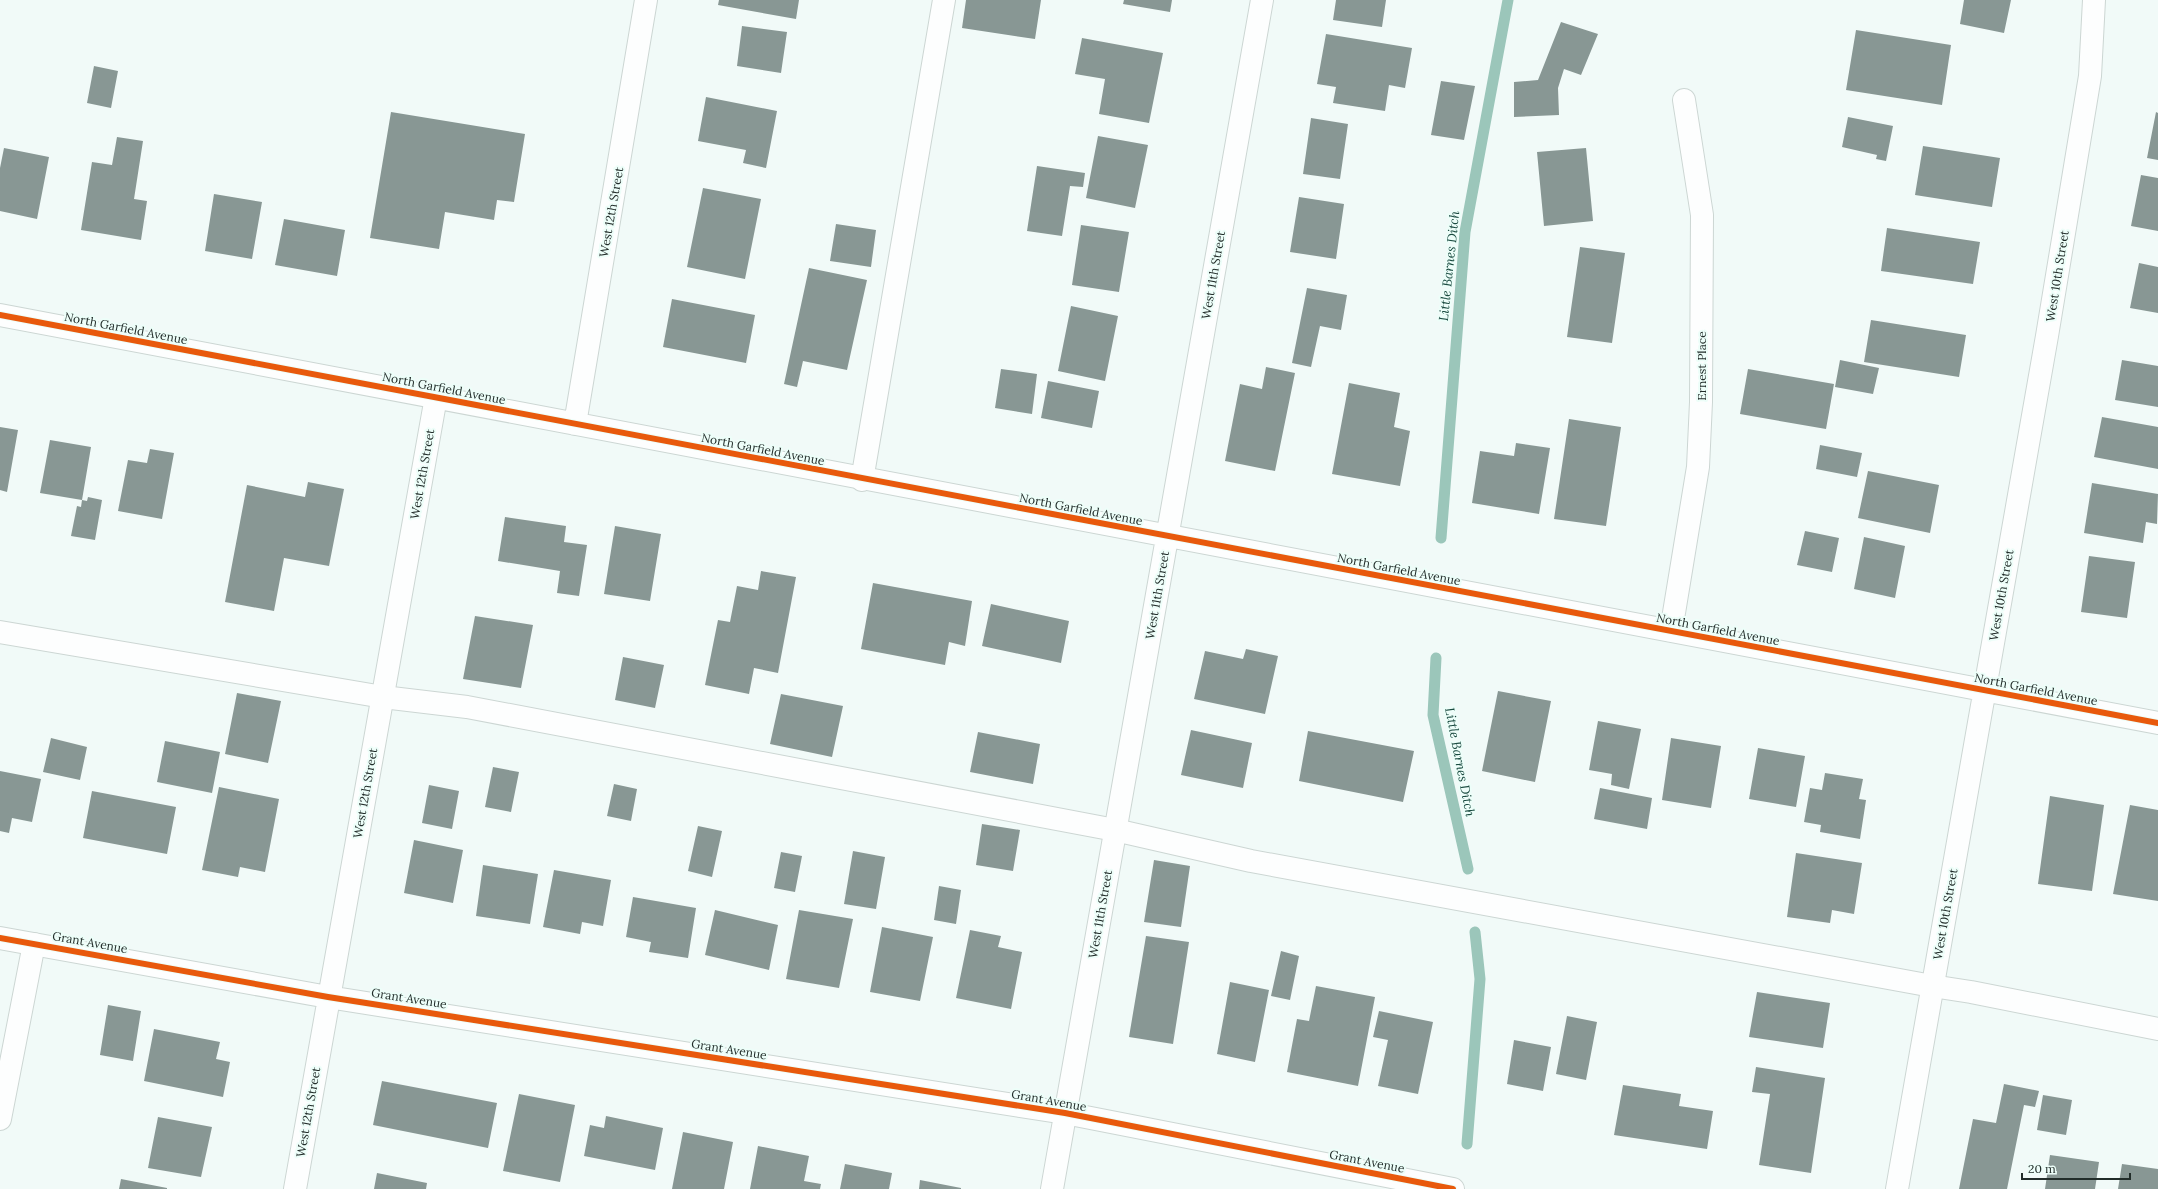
<svg xmlns="http://www.w3.org/2000/svg" width="2158" height="1189" font-family="Lora,serif">
<rect width="100%" height="100%" fill="#f1faf8"/>
<g fill="none" stroke-linecap="round" stroke-linejoin="round">
<path stroke="#9bc6ba" stroke-width="11" d="M1441,538L1465,232L1508,0
M1436,658L1433,715L1468,869
M1467,1144L1480,979L1475,932"/>
</g>
<path fill="#889794" d="M719,0H799L796,19L718,5Z
M966,0H1041L1035,39L962,28Z
M1124,0H1172L1170,12L1123,4Z
M1336,0H1386L1382,27L1333,20Z
M1964,0H2011L2004,33L1960,24Z
M1561,22L1598,34L1581,75L1564,69L1558,88L1559,115L1514,117V82L1538,80Z
M742,26L787,32L781,73L737,66Z
M1856,30L1951,45L1942,105L1846,90Z
M1326,34L1412,48L1405,88L1389,85L1385,111L1333,103L1336,87L1317,84Z
M1082,38L1163,53L1149,123L1099,114L1105,79L1075,74Z
M94,66L118,71L111,108L87,103Z
M1441,81L1475,86L1464,140L1431,135Z
M706,97L777,111L766,168L743,163L746,150L698,141Z
M391,112L525,134L514,202L497,200L494,220L445,212L439,249L370,238Z
M2156,112L2158,113V160L2147,158Z
M1848,117L1893,126L1886,161L1876,159L1877,155L1842,147Z
M1311,118L1348,124L1340,179L1303,174Z
M1098,136L1148,145L1135,208L1086,198Z
M117,137L143,141L134,199L147,201L141,240L81,230L92,162L112,165Z
M1923,146L2000,158L1992,207L1915,195Z
M4,148L49,157L37,219L0,211V168Z
M1586,148L1593,221L1544,226L1537,152Z
M1037,166L1085,173L1083,187L1070,186L1062,236L1027,231Z
M2141,175L2158,178V231L2131,226Z
M703,188L761,199L745,279L687,267Z
M214,194L262,202L252,259L205,251Z
M1299,197L1344,204L1336,259L1290,252Z
M284,219L345,230L337,276L275,265Z
M836,224L876,230L871,267L830,261Z
M1081,225L1129,232L1119,292L1072,285Z
M1887,228L1980,242L1973,284L1881,271Z
M1580,247L1625,253L1612,343L1567,337Z
M2139,263L2158,267V313L2130,308Z
M809,268L867,280L847,370L803,361L797,387L784,384Z
M1307,288L1347,295L1341,330L1320,326L1311,367L1292,363Z
M672,299L755,315L746,363L663,347Z
M1071,306L1118,316L1105,381L1058,371Z
M1871,320L1966,335L1959,377L1864,362Z
M1840,360L1879,368L1873,394L1835,387Z
M2122,360L2158,366V407L2115,400Z
M1266,367L1295,373L1275,471L1225,461L1240,384L1262,389Z
M1001,369L1037,374L1032,414L995,408Z
M1748,369L1834,384L1826,429L1740,414Z
M1048,381L1099,391L1092,428L1041,418Z
M1349,383L1400,393L1394,427L1410,431L1400,486L1332,474Z
M2102,417L2158,427V469L2094,457Z
M1569,419L1621,427L1606,526L1554,519Z
M0,427L18,430L7,492L0,490Z
M50,440L91,447L82,500L40,493Z
M1516,443L1550,448L1539,514L1472,503L1480,451L1514,456Z
M1820,445L1862,453L1857,477L1816,469Z
M150,449L174,453L162,519L118,511L128,460L147,463Z
M1868,471L1939,485L1930,533L1858,518Z
M308,482L344,489L329,566L284,558L274,611L225,602L247,485L305,497Z
M2092,483L2158,494L2157,524L2146,522L2143,543L2084,533Z
M88,497L102,500L95,540L71,536L77,506L81,507L82,500L87,501Z
M505,517L566,526L564,542L587,545L579,596L557,593L560,571L498,561Z
M615,526L661,534L650,601L604,594Z
M1805,531L1839,538L1832,572L1797,565Z
M1864,537L1905,546L1895,598L1854,589Z
M2089,556L2135,562L2127,618L2081,612Z
M761,571L796,577L778,673L754,668L749,694L705,685L718,620L730,622L737,586L758,590Z
M873,583L972,601L965,646L949,642L945,665L861,649Z
M991,604L1069,621L1061,663L982,646Z
M475,616L533,625L521,688L463,679Z
M1246,649L1278,656L1265,714L1194,699L1205,651L1243,659Z
M623,657L664,665L655,708L615,700Z
M1498,691L1551,701L1535,782L1482,771Z
M237,693L281,701L268,763L225,754Z
M781,694L843,706L832,757L770,744Z
M1598,721L1641,729L1629,789L1611,785L1612,774L1589,770Z
M1191,730L1252,743L1243,788L1181,775Z
M1308,731L1414,751L1403,802L1299,781Z
M978,732L1040,744L1033,784L970,772Z
M51,738L87,747L80,780L43,772Z
M1671,738L1721,746L1711,808L1662,800Z
M165,741L220,752L212,793L157,782Z
M1758,748L1805,756L1796,807L1749,799Z
M493,767L519,772L511,812L485,807Z
M0,771L41,779L32,822L12,818L9,833L0,831Z
M1825,773L1863,779L1859,799L1866,800L1860,839L1820,832L1821,825L1804,822L1810,788L1822,790Z
M614,784L637,789L631,821L607,816Z
M429,785L459,791L452,829L422,823Z
M219,787L279,799L265,872L240,867L238,877L202,870Z
M1600,788L1652,798L1647,829L1594,819Z
M92,791L176,807L167,854L83,838Z
M2050,796L2104,805L2092,891L2038,884Z
M2130,805L2158,810V901L2113,894Z
M982,824L1020,830L1013,871L976,865Z
M698,826L722,831L712,877L688,871Z
M414,840L463,850L453,903L404,893Z
M853,851L885,857L876,909L844,904Z
M781,852L802,856L795,892L774,888Z
M1796,853L1862,863L1854,914L1832,910L1830,923L1787,917Z
M1154,860L1190,866L1181,927L1144,922Z
M483,865L538,874L530,924L476,916Z
M554,870L611,880L603,926L582,922L580,934L543,927Z
M939,886L961,890L956,924L934,920Z
M633,897L696,908L688,958L649,952L651,942L626,937Z
M715,910L778,925L769,970L705,955Z
M799,910L853,919L839,988L786,979Z
M882,927L933,937L920,1001L870,992Z
M970,930L1001,936L998,947L1022,952L1011,1009L956,998Z
M1146,936L1189,942L1173,1044L1129,1037Z
M1281,951L1299,956L1290,1000L1271,996Z
M1230,982L1269,990L1255,1062L1217,1054Z
M1316,986L1375,997L1358,1086L1287,1072L1297,1019L1309,1021Z
M1757,992L1830,1003L1823,1048L1749,1037Z
M108,1005L141,1011L133,1061L100,1055Z
M1379,1011L1433,1022L1418,1094L1378,1086L1388,1040L1373,1037Z
M1567,1016L1597,1022L1586,1080L1556,1074Z
M154,1029L220,1042L216,1059L230,1062L223,1097L144,1081Z
M1514,1040L1551,1047L1543,1091L1507,1084Z
M1756,1067L1825,1078L1811,1173L1759,1165L1770,1094L1752,1092Z
M382,1081L497,1103L488,1148L373,1125Z
M2004,1084L2039,1091L2035,1107L2024,1105L2007,1189H1959L1973,1119L1996,1123Z
M1623,1085L1681,1094L1679,1106L1713,1111L1707,1149L1614,1135Z
M519,1094L575,1105L560,1182L503,1171Z
M2043,1095L2072,1100L2066,1135L2037,1130Z
M606,1116L663,1128L655,1170L584,1156L590,1125L604,1128Z
M158,1117L212,1127L201,1177L148,1168Z
M683,1132L733,1142L724,1189H672Z
M758,1146L809,1156L804,1181L821,1184L820,1189H750Z
M2050,1155L2099,1162L2095,1189H2045Z
M845,1164L892,1173L889,1189H840Z
M2122,1164L2158,1169V1189H2118Z
M377,1173L427,1183L426,1189H374Z
M121,1179L167,1188V1189H119Z
M920,1180L961,1188V1189H919Z"/>
<g fill="none" stroke-linecap="round" stroke-linejoin="round">
<g stroke="#ccd6d3" stroke-width="24">
<path id="service" d="M862,480L944,0
M0,632L383,697L467,707L1115,830L1251,861L1932,986L1971,992L2158,1029
M0,1119L34,944"/>
</g>
<g stroke="#ccd6d3" stroke-width="24">
<path id="minor" d="M0,315L2158,723
M575,424L646,0
M1671,631L1698,467L1701,402L1702,215L1684,100
M0,938L328,997L1065,1113L1453,1189
M295,1189L436,397
M1052,1189L1262,0
M1897,1189L2047,336L2090,76L2094,0"/>
</g>
<use href="#service" stroke="#fdfefe" stroke-width="22"/>
<use href="#minor" stroke="#fdfefe" stroke-width="22"/>
<g stroke="#edfef9" stroke-width="8">
<path id="cycleway" d="M0,315L2158,723
M0,938L328,997L1065,1113L1453,1189"/>
</g>
<use href="#cycleway" stroke="#e8590c" stroke-width="6"/>
</g>
<g text-anchor="middle" dominant-baseline="central" stroke-width="4" stroke-linejoin="round" paint-order="stroke">
<g font-size="12" fill="#222d2a" stroke="#edfef9">
<text transform="translate(611 212) rotate(-80)">West 12th Street</text>
<text transform="translate(1213 275) rotate(-80)">West 11th Street</text>
<text transform="translate(2057 276) rotate(-81)">West 10th Street</text>
<text transform="translate(126 328) rotate(11)">North Garfield Avenue</text>
<text transform="translate(1701 366) rotate(-90)">Ernest Place</text>
<text transform="translate(444 388) rotate(11)">North Garfield Avenue</text>
<text transform="translate(763 449) rotate(11)">North Garfield Avenue</text>
<text transform="translate(422 474) rotate(-80)">West 12th Street</text>
<text transform="translate(1081 509) rotate(11)">North Garfield Avenue</text>
<text transform="translate(1399 569) rotate(11)">North Garfield Avenue</text>
<text transform="translate(1157 595) rotate(-80)">West 11th Street</text>
<text transform="translate(2001 595) rotate(-80)">West 10th Street</text>
<text transform="translate(1718 629) rotate(11)">North Garfield Avenue</text>
<text transform="translate(2036 689) rotate(11)">North Garfield Avenue</text>
<text transform="translate(365 793) rotate(-80)">West 12th Street</text>
<text transform="translate(1100 914) rotate(-80)">West 11th Street</text>
<text transform="translate(1945 914) rotate(-80)">West 10th Street</text>
<text transform="translate(90 942) rotate(10)">Grant Avenue</text>
<text transform="translate(409 998) rotate(9)">Grant Avenue</text>
<text transform="translate(729 1049) rotate(9)">Grant Avenue</text>
<text transform="translate(1049 1100) rotate(10)">Grant Avenue</text>
<text transform="translate(308 1112) rotate(-80)">West 12th Street</text>
<text transform="translate(1367 1161) rotate(11)">Grant Avenue</text>
</g>
<g font-size="13" font-style="italic" fill="#1a4b40" stroke="#edfef9">
<text transform="translate(1449 266) rotate(-84)">Little Barnes Ditch</text>
<text transform="translate(1460 762) rotate(79)">Little Barnes Ditch</text>
</g>
</g>
<path d="M2022 1173v6h108v-6" fill="none" stroke="#222d2a" stroke-width="2"/>
<text x="2028" y="1173" font-size="12" fill="#222d2a" stroke="#edfef9" stroke-width="3" paint-order="stroke">20 m</text>
</svg>
